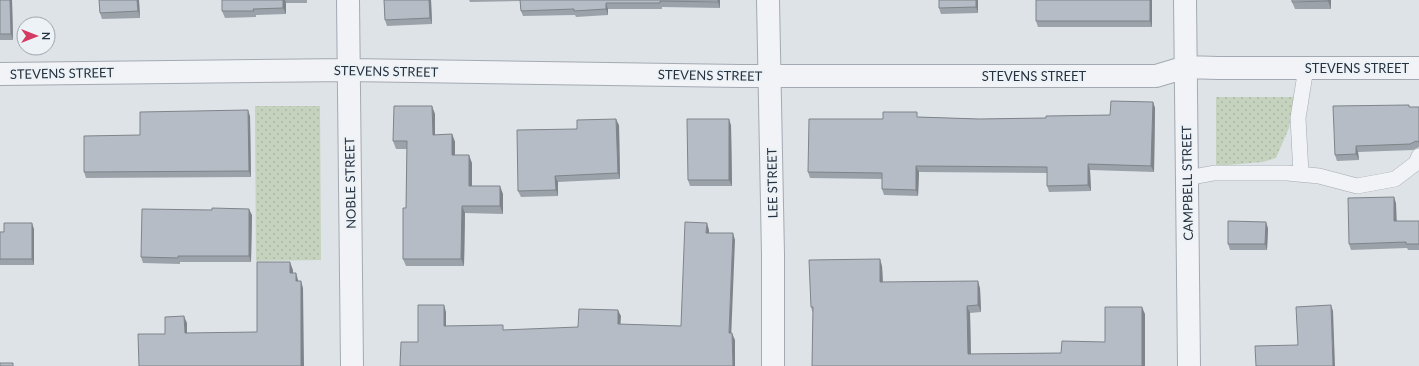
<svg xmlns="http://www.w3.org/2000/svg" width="1419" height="366" font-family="Lato,sans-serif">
<defs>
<pattern id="green-dots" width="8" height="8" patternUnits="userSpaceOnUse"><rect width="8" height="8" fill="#c5d3be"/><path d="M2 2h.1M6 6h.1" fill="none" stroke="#a9b6a4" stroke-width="1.8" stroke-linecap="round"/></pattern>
</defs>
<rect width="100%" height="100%" fill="#dee3e8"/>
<path fill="url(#green-dots)" d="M1216,97H1294L1289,128L1276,158L1263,162L1216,166Z
M255,106H320L321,260L256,261Z"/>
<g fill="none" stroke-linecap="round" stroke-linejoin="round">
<g stroke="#a3aab2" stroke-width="16">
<path id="service" d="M1301,174L1298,118L1306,68
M1187,178L1214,173H1287L1319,176L1357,186L1395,179L1416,163L1419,156"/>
</g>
<g stroke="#a3aab2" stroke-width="24">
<path id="minor" d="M348,0L352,366
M768,0L773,255V366
M1185,0L1189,366
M0,74L349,70L740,76H1156L1186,67L1218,68H1419"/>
</g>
<use href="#service" stroke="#f1f3f6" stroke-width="15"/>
<use href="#minor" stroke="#f1f3f6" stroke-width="22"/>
</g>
<path fill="#9ca2a9" d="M0,0H12L13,40H0Z
M99,0H139L140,18L102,19L100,13Z
M222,0H307V3H286V14L256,15V17L225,18L222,11Z
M384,0H431L432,24L387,26L385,20Z
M469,0H720V8L662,7V9H608V15L576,17L575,15L523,16L521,11L520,1L470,2Z
M978,0V13L941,14L939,8Z
M1036,0H1152V27H1038L1036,21Z
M1331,0V9H1295L1292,2Z
M1153,102L1155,108L1154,172L1090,170L1091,191L1049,192L1047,186V173L919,172L918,196L884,195L882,189V179L810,178L808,172L883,119L919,117L979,119L1046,118L1110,115Z
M1410,107H1419V147L1413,150L1358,152L1359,160L1337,161L1335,155Z
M435,114V135L452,134L455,142V155L472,163V186L503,194V214L465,213L464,266H406L403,259L406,208L407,149H396L393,141Z
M250,116L251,177L86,178L84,172L140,135Z
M619,125L620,179L558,182V196L521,197L518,191L577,129Z
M731,125L732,186H690L688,180Z
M1396,203V221H1419V250H1408L1407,248L1351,250L1349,244Z
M252,215L251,262H180V264L143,263L141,257Z
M1268,228L1267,250H1230L1228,244Z
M34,229V265H0V232Z
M882,266L883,282L980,288L981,312L970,313L971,354L1061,353L1105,342L1145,314V366H812L813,313L811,307Z"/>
<path fill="#7f848a" d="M10,0H12L13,40L11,34Z
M137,0H139L140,18L138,11Z
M283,0H285L286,3V14L283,8Z
M429,0H431L432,24L430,18Z
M718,0H720V8L718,2Z
M976,0H978V13L976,7Z
M1150,0H1152V27L1150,21Z
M1328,0H1331V9L1328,1Z
M606,3L608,9V15L606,9Z
M1153,102L1155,108L1154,172L1151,166Z
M432,106L435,114V142L433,135Z
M248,110L250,116L251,177L249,171Z
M616,119L619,125L620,179L618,173Z
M729,119L731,125L732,186L729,180Z
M452,134L455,142V163L452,155Z
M1356,146L1358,152L1359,160L1356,154Z
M469,155L472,163V193L469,186Z
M1088,164L1090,170L1091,191L1088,185Z
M916,166L919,172L918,196L916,190Z
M555,176L558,182V196L556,190Z
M500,186L503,194V214L500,206Z
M1394,197L1396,203L1397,227L1394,221Z
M462,206L465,213L464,266L461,259Z
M249,209L252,215L251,262L249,256Z
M1266,222L1268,228L1267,250L1265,244Z
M32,223L34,229V265L32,259Z
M707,223L709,230V239L706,233Z
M733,233L735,240L731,340L729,333Z
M880,259L882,266L883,289L880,282Z
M290,262L293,270V280L290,273Z
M296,273L298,280V288L296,281Z
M301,281L303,288L304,366H301Z
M978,281L980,288L981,312L978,305Z
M444,305L446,312V333L444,326Z
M1331,305L1333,311L1335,366H1333Z
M967,306L970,313L971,361L968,354Z
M1142,307L1145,314V366H1142Z
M618,310L621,316L620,331L618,324Z
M184,316L187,323V340L185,333Z
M732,333L735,340V366H733Z"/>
<path fill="#b5bcc5" stroke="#7f848a" d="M0,0H10L11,34H0Z
M99,0H137L138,11L100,13Z
M222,0H283V8L253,9L254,11H222Z
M384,0H429L430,18L385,20Z
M520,0H718V2L660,1V3H606V9L574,11V9L521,11Z
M939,0H976V7L939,8Z
M1036,0H1150V21H1036Z
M1292,0H1328V1L1292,2Z
M1111,101L1153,102L1151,166L1088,164V185L1047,186V167L916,166V190L882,189V173L808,172L809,119H883V112H917V117L979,119L1046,118V116L1110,115Z
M1409,105V107H1419V142L1416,141L1410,144L1356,146V154L1335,155L1333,106Z
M394,106H432L433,135L452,134V155H469V186H500V206H462L461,259H403V208H406L407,141H393Z
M248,110L249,171L84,172V136L140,135V112Z
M616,119L618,173L555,176L556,190L518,191L517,130L577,129V120Z
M687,119H729V180H688Z
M1394,197V221H1419V244H1406V242L1349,244L1348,198Z
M212,208L249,209V256H178V258L141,257L142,209L212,210Z
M1228,221L1266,222L1265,244H1228Z
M685,222L707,223L706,233H733L729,333H732L733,366H400L401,342H418V305H444V326L503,325V330L578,327L579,309L618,310V324L681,326Z
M4,223H32V259H0V232H4Z
M880,259V282L978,281V305L967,306L968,354L1061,353L1062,341L1105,342V307H1142V366H812L813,307H811L809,260Z
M257,262H290V273H296V281H301V366H139L138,334H165V317L184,316L185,333L257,332Z
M1331,305L1333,366H1256L1255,346L1298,345L1296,307Z
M0,363H13V366H0Z"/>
<g text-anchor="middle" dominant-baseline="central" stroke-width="4" stroke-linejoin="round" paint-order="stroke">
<g font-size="13" fill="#263240" stroke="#edf2f6">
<text x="1357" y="68">STEVENS STREET</text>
<text transform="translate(386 71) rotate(1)">STEVENS STREET</text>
<text transform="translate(62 73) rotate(-1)">STEVENS STREET</text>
<text transform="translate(710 75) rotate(1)">STEVENS STREET</text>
<text x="1034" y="76">STEVENS STREET</text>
<text transform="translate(350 183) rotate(-91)">NOBLE STREET</text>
<text transform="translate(772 183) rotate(-91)">LEE STREET</text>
<text transform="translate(1187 183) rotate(-91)">CAMPBELL STREET</text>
</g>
</g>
<g transform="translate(36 36) rotate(90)"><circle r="19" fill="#edf2f6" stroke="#9da5ad"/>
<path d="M0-3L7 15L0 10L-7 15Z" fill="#d43b62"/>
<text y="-6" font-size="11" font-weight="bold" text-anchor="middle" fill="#263240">N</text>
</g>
</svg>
